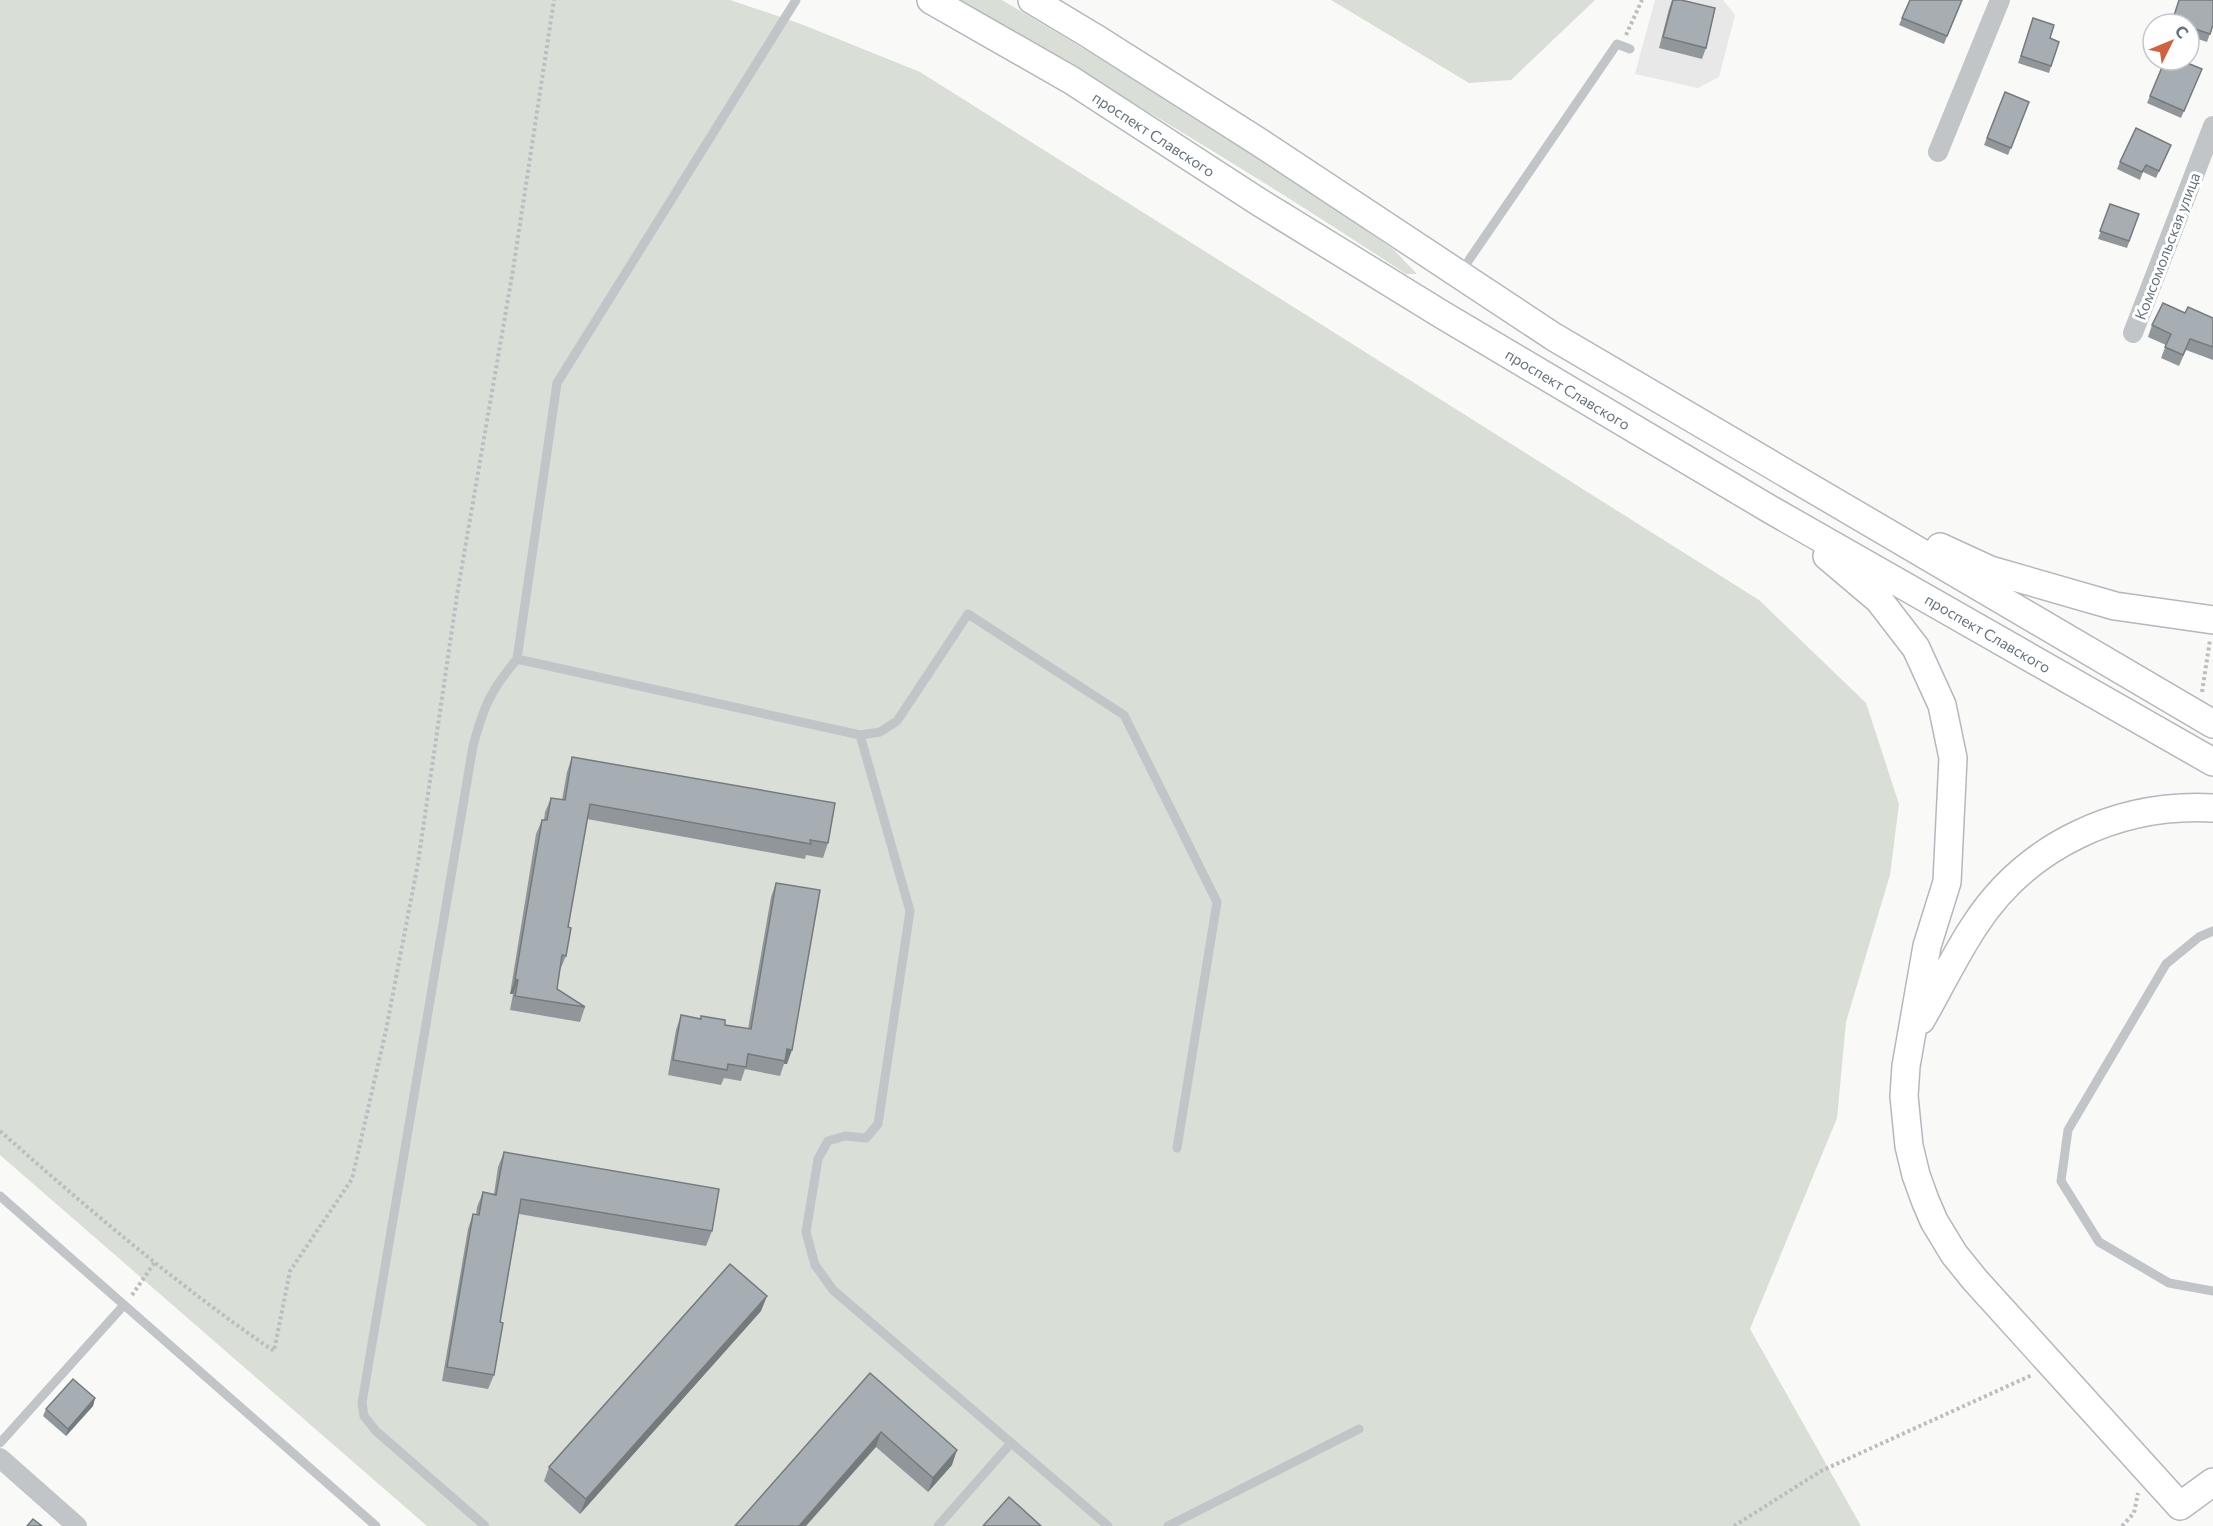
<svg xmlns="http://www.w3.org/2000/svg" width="2213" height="1526" font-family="Commissioner,sans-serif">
<rect width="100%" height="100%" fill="#f9f9f7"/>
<path fill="#e7e8e7" d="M1655,0H1723L1735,15L1719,77L1698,88L1635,74Z"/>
<path fill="#d9ded7" d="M0,0H730L801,24L920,72L1759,600L1866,703L1899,804L1890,875L1846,1022L1837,1118L1750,1329L1861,1526H427L0,1155Z
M955,0H1002L1089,52L1306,189L1394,250L1417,274H1406C1259,177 1108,86 955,0Z
M1331,0H1595L1511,80L1469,83Z"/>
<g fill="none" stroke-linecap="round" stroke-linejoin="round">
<g stroke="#b4b8bd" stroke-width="30">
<path id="secondary" d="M931,0L1071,80L1259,202L1441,314L1773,511L2213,762
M1032,0L1092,36L1259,142L1554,337L2213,724
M1940,547L1990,570L2115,606L2213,620
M1827,556L1879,600L1916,648L1942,705L1953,758L1947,882L1927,946L1906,1066L1904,1096L1909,1146L1916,1175L1925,1200L1934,1221L1954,1254L1975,1280L2180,1506L2213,1482
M1921,1020C1939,989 1955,955 1975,925C2027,845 2118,803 2213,808"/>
</g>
<path stroke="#bbbec0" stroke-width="4" stroke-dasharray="3 3" stroke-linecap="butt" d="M1626,35L1642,0
M2202,692L2210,640
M0,1131C87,1208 177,1285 274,1351L290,1271L352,1179L386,1030L418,863L457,595L513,270L554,0
M132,1295L155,1262
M1734,1526L1821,1471L2032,1375
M2122,1526L2134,1513L2138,1493"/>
<path stroke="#c1c5c8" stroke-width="9" d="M1460,273L1617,44L1630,49
M517,659L860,735L910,911L878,1124L866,1138L845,1136L828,1141L818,1159L806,1232L815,1265L833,1290L1108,1526
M860,735L880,732L897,721L968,614L1124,715L1217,902L1177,1148
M2213,931L2199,937L2166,964L2068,1130L2061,1181L2099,1242L2169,1283L2213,1291
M0,1196L376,1526
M0,1443L124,1305
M485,1526L376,1431L364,1416L362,1403L473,746C484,706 490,691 517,659L557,383L796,0
M938,1526L1011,1443
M1168,1526L1359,1429"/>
<path stroke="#c1c5c8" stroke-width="20" d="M1938,152L2000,0
M2133,333L2213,126
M0,1458L77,1526"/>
<use href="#secondary" stroke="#fff" stroke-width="27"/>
</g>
<path fill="#90969a" d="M1672,0L1706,48L1702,59L1659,48L1669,9Z
M1962,0L1944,44L1899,25L1902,18Z
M2179,0L2213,25L2207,42L2189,36V24H2171Z
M2033,18L2050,38L2059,42L2049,73L2018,63Z
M2199,76L2181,118L2147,103L2150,96Z
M2005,92L2029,102L2008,155L1984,145Z
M2168,152L2156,178L2143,172L2140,180L2117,169L2120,162Z
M2110,204L2139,214L2127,248L2098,239Z
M2185,313L2213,318V360L2186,350L2179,366L2161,358L2166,345L2148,337L2152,325Z
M572,757L828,843L823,858L806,855L805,859L587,819L568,927L566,956L560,970L557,989L585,1007L580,1022L510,1010L513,994H510L536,834L542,820H544L545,812L551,798L562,800L567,772Z
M776,883L787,1064H784L780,1076L745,1069L741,1081L724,1078L721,1085L668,1075L676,1030L681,1015L700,1019L701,1016L725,1025L748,1029L771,897Z
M504,1152L712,1231L706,1246L519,1214L500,1322L494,1375L488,1389L442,1381L468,1229L473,1214L476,1215L477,1207L483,1192L494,1194L498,1167Z
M761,1311L580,1514L544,1481L549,1467Z
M870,1373L952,1465L928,1492L876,1447Z
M95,1398L93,1406L66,1436L43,1416L46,1409Z"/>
<path fill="#757a7d" d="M515,979L518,980L513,994H510Z
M787,1049L792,1050L787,1064H784Z
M767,1296L761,1311L580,1514L586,1499Z
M95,1398L93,1406L66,1436L68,1429Z
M881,1432L876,1447L806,1526H799Z
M957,1450L952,1465L928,1492L933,1478Z"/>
<path fill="#a7aeb3" stroke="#757a7d" stroke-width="1.5" d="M1673,0H1681L1715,8L1706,48L1663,37Z
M1910,0H1962L1947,36L1902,18Z
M2179,0H2213V25L2210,34L2189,27V24H2178L2172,22Z
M2033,18L2054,25L2050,38L2059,42L2051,66L2021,56Z
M2165,60H2180L2202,69L2184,111L2150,96Z
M2005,92L2029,102L2011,148L1987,138Z
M2136,128L2171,145L2159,171L2146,165L2142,172L2120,162Z
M2110,204L2139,214L2129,241L2100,231Z
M2163,303L2185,313L2188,307L2213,318V347L2190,339L2183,355L2165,347L2171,334L2152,325Z
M572,757L835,803L828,843L810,840L811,844L590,804L568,927L571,928L566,956L562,955L557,989L585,1007L515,996L518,980L515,979L542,820H547L551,798L565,800Z
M776,883L820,890L792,1050L787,1049L785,1061L748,1054L746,1067L728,1064L727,1070L673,1060L681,1015L701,1019V1016L725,1020V1025L751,1029Z
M504,1152L719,1189L712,1231L521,1199L500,1322L503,1323L494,1375L447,1367L473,1214L479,1215L483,1192L496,1195Z
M730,1264L767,1296L586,1499L549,1467Z
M870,1373L957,1450L933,1478L881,1432L799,1526H735Z
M73,1379L95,1398L68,1429L46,1409Z
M1009,1497L1041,1526H983Z
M33,1519L42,1526H27Z"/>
<g text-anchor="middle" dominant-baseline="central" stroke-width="6" stroke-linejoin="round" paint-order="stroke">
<g font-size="15" fill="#67747f" stroke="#fff">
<text transform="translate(1154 134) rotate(33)">проспект Славского</text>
<text transform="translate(2167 246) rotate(-69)">Комсомольская улица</text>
<text transform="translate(1568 389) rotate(31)">проспект Славского</text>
<text transform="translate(1988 633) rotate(30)">проспект Славского</text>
</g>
</g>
<g transform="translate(2171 42) rotate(47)"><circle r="28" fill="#ffffff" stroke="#c2c7cc" stroke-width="1.5"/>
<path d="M0-4.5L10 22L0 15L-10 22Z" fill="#d1623f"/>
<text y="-9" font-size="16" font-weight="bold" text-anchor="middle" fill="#67747f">С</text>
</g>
</svg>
